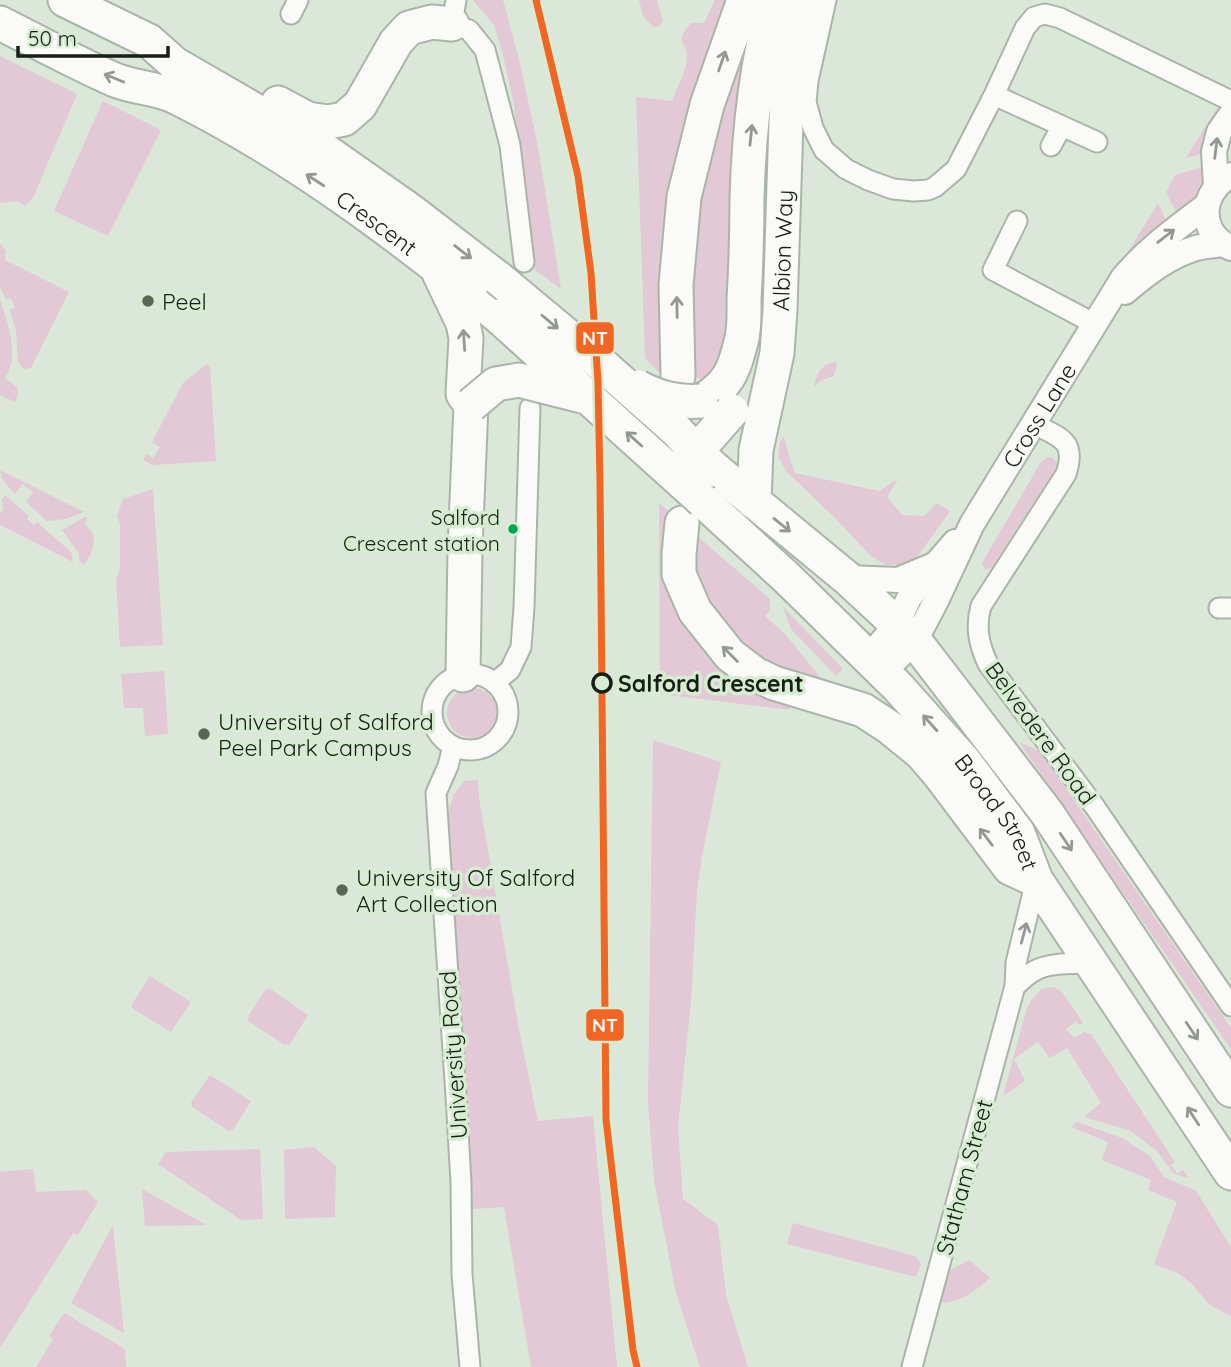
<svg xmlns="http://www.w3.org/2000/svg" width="1231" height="1367" font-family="Quicksand,sans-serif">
<rect width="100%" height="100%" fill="#dbe7d8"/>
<path fill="#e3c8d5" d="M473,0H503L520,63L538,147L561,289L535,270L513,100L503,55L494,25Z
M639,0H657L663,21L659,26L653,27L643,16Z
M715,0H733L669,375L660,373L645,358L636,97L672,101C677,88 686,72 687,58C688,39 672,45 691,23H704Z
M750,34L733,322L725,353L704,379L692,377L691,242L706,156L726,91Z
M0,56L77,94L33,198L25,206L17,201L0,203Z
M103,101L161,130L108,236L54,211Z
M1217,108L1218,115L1204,153L1186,158Z
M1206,166C1211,194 1198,202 1178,216L1166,192L1175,175Z
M1158,203L1166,221C1144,235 1130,252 1115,273Z
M0,243L6,251L5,260L69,292L31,368L24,369L18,362L16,331L10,310L15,307L11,299L6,300L0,287Z
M0,299C8,323 20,356 5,378C16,387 22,387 15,402L0,395Z
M837,362L834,376L821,380L814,387C816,374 822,363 837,362Z
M207,364L210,366L216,461L152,465L143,460L146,454L153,458L160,447L152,442L183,383Z
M784,437L790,459L795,473L879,491L898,479L887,497L902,515L924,516L937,503L950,511L917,557L905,565H886L871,556L835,518L786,471L778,456L780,441Z
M1047,457C1054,457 1057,460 1057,467L991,568L985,569L982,563L1041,462Z
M0,470L84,512L66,519L47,521L26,502L33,492L22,484L15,494C9,487 1,480 0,470Z
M153,489L163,645L120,647L116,580L120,568V524L117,516L123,499Z
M5,495L29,516L27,519L34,525L37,522L71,552L73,562L0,525V513C6,509 3,505 1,500Z
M659,503L673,515L679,608L705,652L738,678L790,702V710L660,694Z
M87,516L85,523C87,527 91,530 93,534C96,544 90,557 84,565L80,562L78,552L62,530Z
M697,536L770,599V610L765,616L785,634L824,682L761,663L720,624L695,577Z
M783,607L843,669L836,676L791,629Z
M164,671L168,734L145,736L143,708H124L121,674Z
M447 713a25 25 0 1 1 50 0a25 25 0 1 1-50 0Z
M653,740L721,762L702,856L697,892L691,1002L678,1127L683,1199L718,1225L726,1295L748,1367H700L676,1293L654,1180L648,1101Z
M1019,742L1040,751L1231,1028V1049Z
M478,780L479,798L519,1030L538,1121L593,1116L617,1367H531L504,1207L472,1209L446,820L454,794L464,781Z
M150,976L191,1002L171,1032L132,1008V1004Z
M1054,987L1062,992L1083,1023L1079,1025L1076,1021L1066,1029L1074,1038L1084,1032L1091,1034L1175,1162L1171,1165L1177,1174L1183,1170L1188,1178L1174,1174L1157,1151L1131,1131L1084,1117L1101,1103L1067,1048L1050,1058L1038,1042L1014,1059L1025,1081L1003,1096L1026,1011L1031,1001L1041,989Z
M269,988L308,1015L290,1044L285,1045L248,1021V1017L265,990Z
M210,1075L251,1101L233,1130L229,1131L192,1107L191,1103Z
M1077,1122L1122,1138L1150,1156L1164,1177L1196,1191L1231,1247V1316L1210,1305L1191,1283L1178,1273L1154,1264L1177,1202L1148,1190L1151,1180L1102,1160L1108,1142L1071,1127Z
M314,1147L336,1166L335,1217L285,1219L284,1150Z
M260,1149L263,1219L241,1220L158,1164L166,1152Z
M33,1169L36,1192L86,1190L98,1202L78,1235L73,1233L0,1348V1172Z
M142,1189L206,1225L145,1226Z
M793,1223L915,1256L921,1264L916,1277L787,1244Z
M113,1225L124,1333L71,1303Z
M969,1260L990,1278C976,1291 961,1302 941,1303L949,1271Z
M64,1313L125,1349L126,1367H36L53,1339L49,1336Z"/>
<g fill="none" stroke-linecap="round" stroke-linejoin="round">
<g stroke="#abb4a9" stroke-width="23">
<path id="minor" d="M456,0L452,24L469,30L485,50L510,145L524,262
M826,0L808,81L806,102L813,128L824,150L846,169L868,180L893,189L914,191L928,190L935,187L956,169L994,95L1025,28L1034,17L1045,14L1060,18L1231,101
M291,14L298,0
M994,95L1097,142
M1051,146L1062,126
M1017,221L993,270L1095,324
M1034,424C1060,438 1077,440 1066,474L981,606C975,627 979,645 988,664L1095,807L1231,1006
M1219,608H1231
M432 712a38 38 0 1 1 76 0a38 38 0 1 1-76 0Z
M494,683L510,670L521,647L524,607L530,408
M453,746L448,766L436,793L456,1096L461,1183L462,1274L470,1367
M1015,986C1021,981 1027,975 1034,971C1050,962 1074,964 1093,963
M912,1367L1015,986L1016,963L1036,880"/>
</g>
<g stroke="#abb4a9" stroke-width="28">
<g id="tertiary">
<path d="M1231,175C1200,192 1197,232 1231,248"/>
<path d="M1216,186L1214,152L1219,132L1231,115"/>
<path d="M1125,292C1146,274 1169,256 1196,248C1204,246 1214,245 1223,244"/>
<path d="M847,578L898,580L934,565"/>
<path d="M868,658L897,624L909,598L936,564L955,542"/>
<path id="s1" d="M882,673L915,641L935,603L972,524L1123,278C1147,249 1177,228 1207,205"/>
</g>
</g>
<g stroke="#abb4a9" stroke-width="37">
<g id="trunk">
<path d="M65,0L149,41L175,64L327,152L411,211L498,278"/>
<path id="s2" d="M0,23C38,42 76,63 115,80C135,88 157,88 176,97C292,155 397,234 498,316"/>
<path d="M278,103L308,119L328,122L344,119L360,105L396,42L409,28L432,22L452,24"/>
<path d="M439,273L463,323L466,338L463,394L471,405L465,549L463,675"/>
<path d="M678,376L676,285L684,197L707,105L744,0"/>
<path d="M701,401C728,386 734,371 741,342C745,328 744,313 744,299C746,265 747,231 747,197C749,130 756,64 774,0"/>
<path d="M716,470L847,578L915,641L1047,813L1231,1090"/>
<path id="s3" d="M703,501L787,578L898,687L964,761L1018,833L1036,880L1231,1173"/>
<path id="s4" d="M754,502L756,450L777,353L780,310L787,91L792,57L803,0"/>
<path d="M682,523L679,554V574L695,611L730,655L755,674L774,683L863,710L889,727L921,753L940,775L1010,868L1036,880"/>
</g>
</g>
<use href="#minor" stroke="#fafbf9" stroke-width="19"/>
<use href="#tertiary" stroke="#fafbf9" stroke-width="24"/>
<use href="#trunk" stroke="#fafbf9" stroke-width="33"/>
<g stroke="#abb4a9" stroke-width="37" stroke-linecap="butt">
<path id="trunk-bridge" d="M498,278L606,368L677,431L696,452L716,470
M498,316L703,501
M638,387C659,398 677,403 701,401
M471,405L496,384L519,380L582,396
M681,469L732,411"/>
</g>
<use href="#trunk-bridge" stroke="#fafbf9" stroke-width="33"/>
<g stroke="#d7edd2" stroke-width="12">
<path id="rail-1" d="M536,0L578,176L591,273L598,382L600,482L606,1119L633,1350L637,1367"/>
</g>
<use href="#rail-1" stroke="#f26522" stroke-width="7"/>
</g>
<defs><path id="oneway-shaft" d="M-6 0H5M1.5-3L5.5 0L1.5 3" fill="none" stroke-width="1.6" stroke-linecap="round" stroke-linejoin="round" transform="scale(1.75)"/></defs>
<g stroke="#949893">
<use href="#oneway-shaft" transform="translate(722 61) rotate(-71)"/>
<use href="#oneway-shaft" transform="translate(114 78) rotate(-158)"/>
<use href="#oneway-shaft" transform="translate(751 135) rotate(-84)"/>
<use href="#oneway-shaft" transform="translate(1216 148) rotate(-83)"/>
<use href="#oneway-shaft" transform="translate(315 180) rotate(-147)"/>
<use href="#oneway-shaft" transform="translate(1166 236) rotate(-38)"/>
<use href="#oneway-shaft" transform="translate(463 252) rotate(38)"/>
<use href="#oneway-shaft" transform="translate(677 307) rotate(-91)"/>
<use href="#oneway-shaft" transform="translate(550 322) rotate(40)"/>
<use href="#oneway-shaft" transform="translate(464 340) rotate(-94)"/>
<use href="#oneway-shaft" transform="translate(634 439) rotate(-138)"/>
<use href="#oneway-shaft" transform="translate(782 525) rotate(39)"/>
<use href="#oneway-shaft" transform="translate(730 654) rotate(-135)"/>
<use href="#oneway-shaft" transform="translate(930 723) rotate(-132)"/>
<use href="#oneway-shaft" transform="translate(986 837) rotate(-127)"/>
<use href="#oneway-shaft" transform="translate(1066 842) rotate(56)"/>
<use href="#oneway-shaft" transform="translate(1024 933) rotate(-75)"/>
<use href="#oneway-shaft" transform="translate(1192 1031) rotate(56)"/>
<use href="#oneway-shaft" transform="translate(1193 1116) rotate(-123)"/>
</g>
<g fill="#5c655a" stroke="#d7edd2" stroke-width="2.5">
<circle cx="148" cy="301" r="7"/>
<circle cx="204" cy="734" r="7"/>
<circle cx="342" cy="890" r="7"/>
</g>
<circle fill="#00a651" stroke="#d7edd2" stroke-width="2.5" cx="513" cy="529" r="6"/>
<circle fill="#d7edd2" stroke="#171f16" stroke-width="3.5" cx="602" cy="683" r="9"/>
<g text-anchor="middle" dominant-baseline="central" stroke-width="7" stroke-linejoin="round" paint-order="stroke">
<g font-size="21" fill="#171f16" stroke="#d7edd2" text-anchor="end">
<text x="500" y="517">Salford<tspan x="500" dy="26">Crescent station</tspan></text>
</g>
<g font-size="23" fill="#171f16" stroke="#d7edd2">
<text stroke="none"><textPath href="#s2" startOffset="429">Crescent</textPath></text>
<text stroke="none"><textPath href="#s4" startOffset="254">Albion Way</textPath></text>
<text stroke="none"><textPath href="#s1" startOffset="304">Cross Lane</textPath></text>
<text transform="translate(1041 733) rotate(54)">Belvedere Road</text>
<text stroke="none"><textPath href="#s3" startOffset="430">Broad Street</textPath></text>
<text transform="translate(453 1055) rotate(-94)">University Road</text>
<text transform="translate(964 1177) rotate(-75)">Statham Street</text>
</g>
<g font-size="23" fill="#171f16" stroke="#d7edd2" text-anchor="start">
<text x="162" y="301">Peel</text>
<text x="218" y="721">University of Salford<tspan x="218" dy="26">Peel Park Campus</tspan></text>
<text x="356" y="877">University Of Salford<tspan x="356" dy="26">Art Collection</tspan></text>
</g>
<g font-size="23" font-weight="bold" fill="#171f16" stroke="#d7edd2" text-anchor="start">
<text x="618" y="683">Salford Crescent</text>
</g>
</g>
<g stroke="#d7edd2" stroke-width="2.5">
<rect x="575" y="321" width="40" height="34" rx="7" fill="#f26522"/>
<rect x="585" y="1008" width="40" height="34" rx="7" fill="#f26522"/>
</g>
<g font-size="19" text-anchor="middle" font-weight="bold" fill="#fff">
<text x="595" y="345">NT</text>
<text x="605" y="1032">NT</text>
</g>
<path d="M18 46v10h150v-10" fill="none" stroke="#171f16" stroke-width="3.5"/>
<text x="28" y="46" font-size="21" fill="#171f16" stroke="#d7edd2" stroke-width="5" paint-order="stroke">50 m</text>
</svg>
